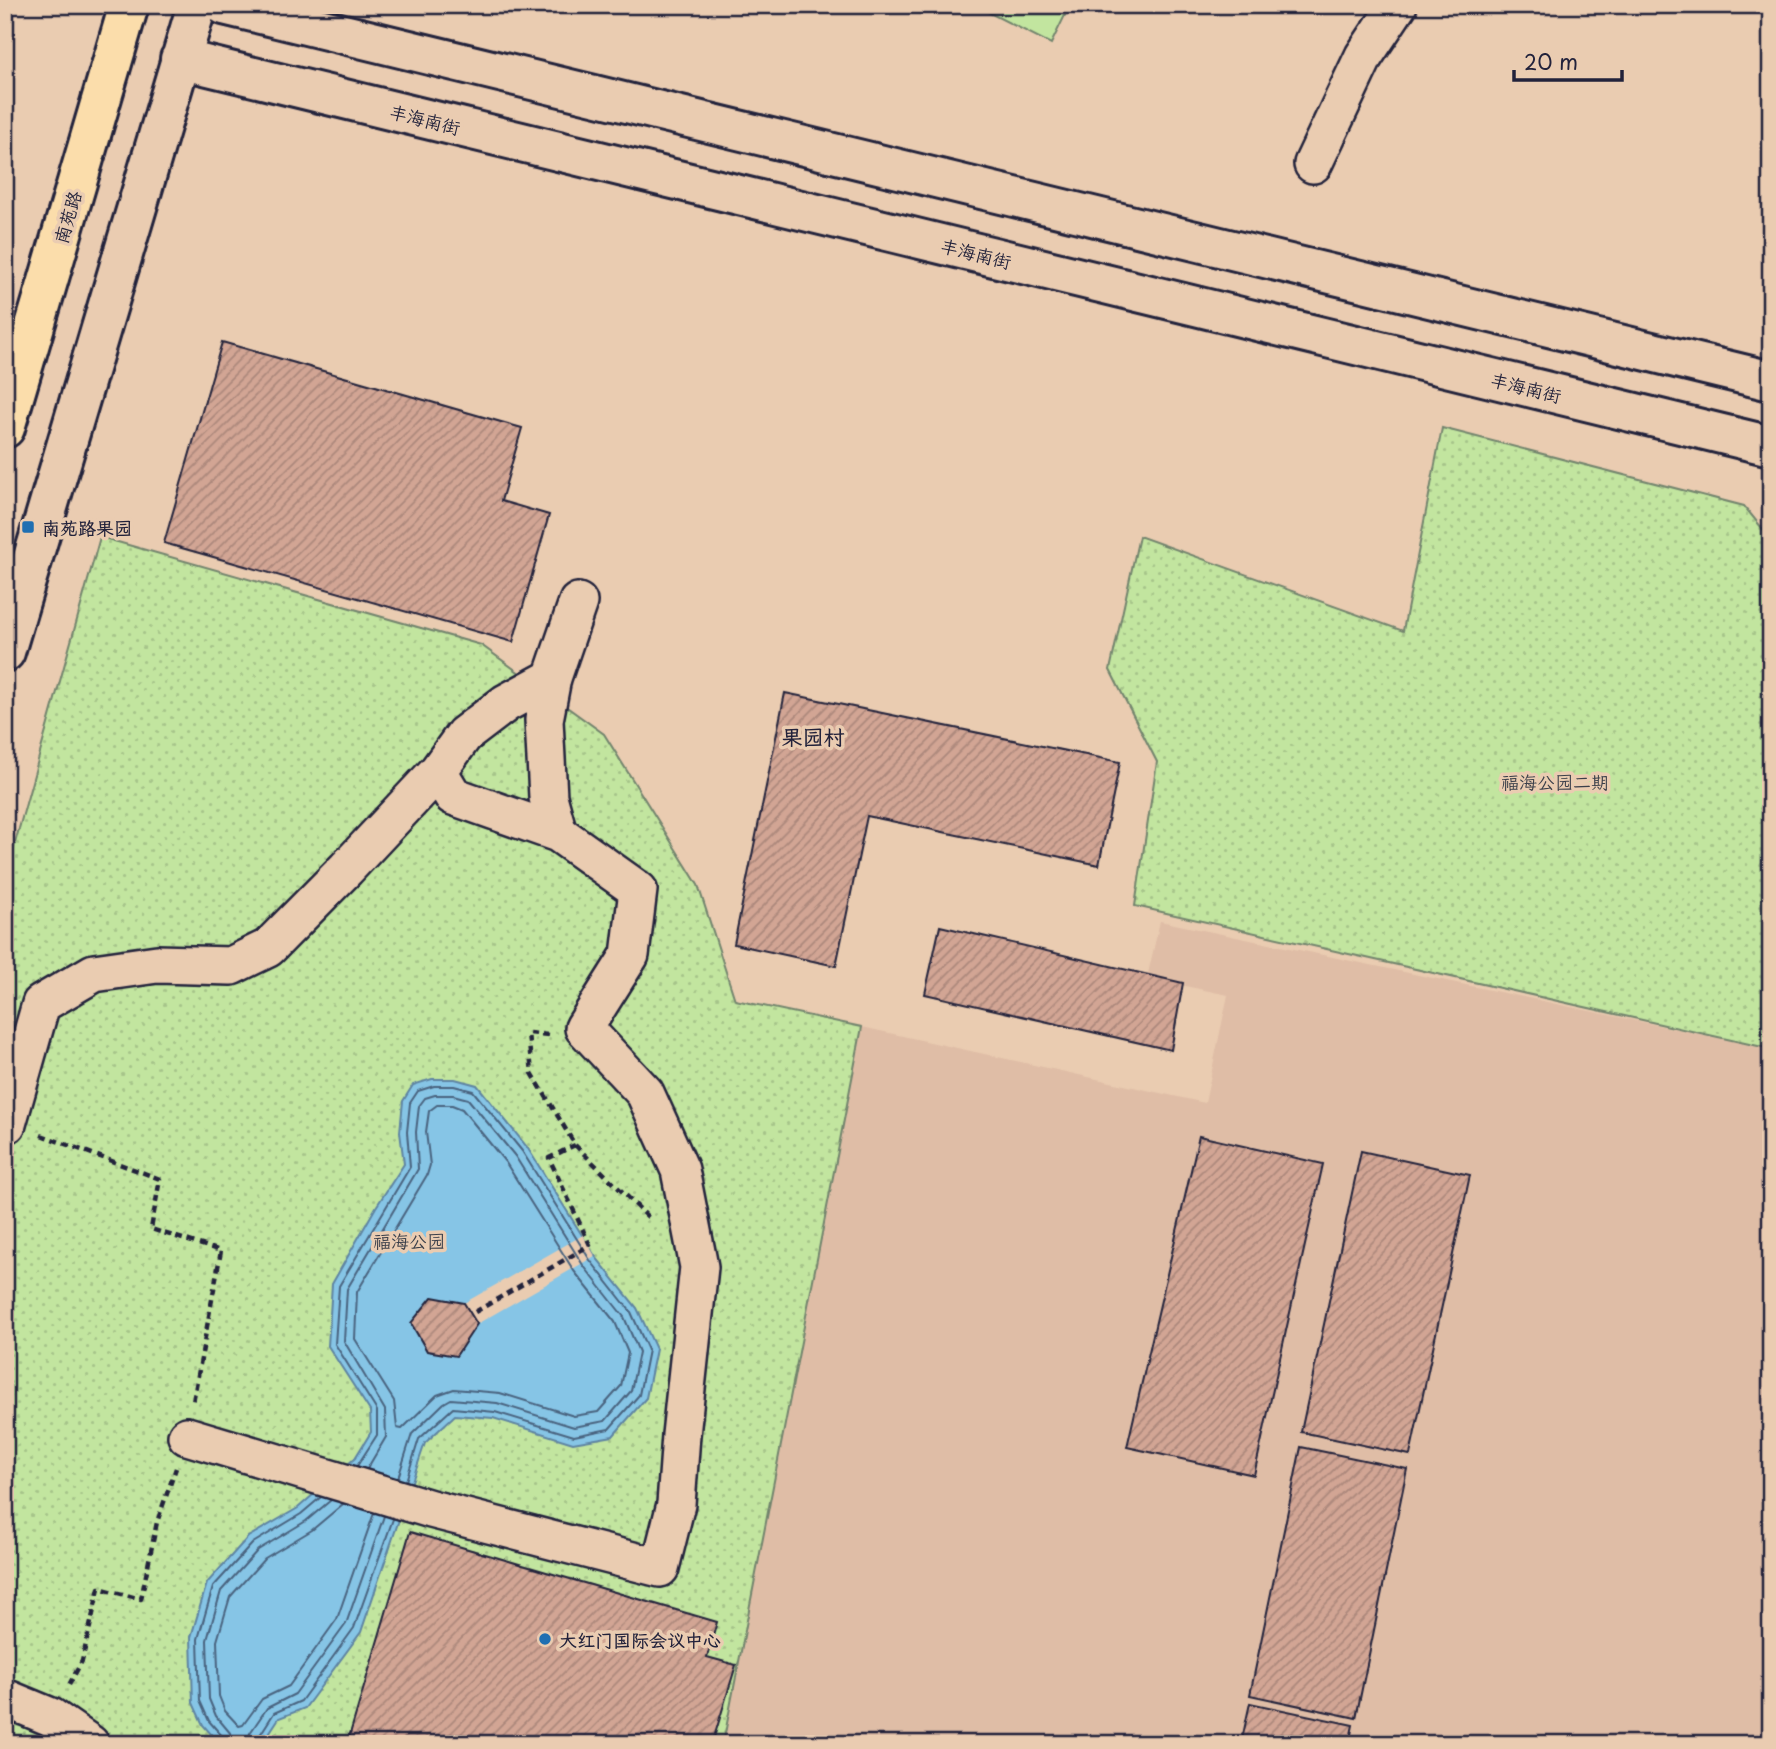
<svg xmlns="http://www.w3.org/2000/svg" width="1776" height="1749" font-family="'Playpen Sans','LXGW WenKai TC',sans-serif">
<defs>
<pattern id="park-dots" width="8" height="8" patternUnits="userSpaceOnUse" patternTransform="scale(1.75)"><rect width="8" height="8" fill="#c2e59f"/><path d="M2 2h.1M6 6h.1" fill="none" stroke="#a6c48a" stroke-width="1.8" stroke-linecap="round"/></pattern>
<pattern id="building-hatch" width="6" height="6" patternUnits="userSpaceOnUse" patternTransform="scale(1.75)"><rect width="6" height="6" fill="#d2a594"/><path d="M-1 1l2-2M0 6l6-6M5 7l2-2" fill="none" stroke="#aa867a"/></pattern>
</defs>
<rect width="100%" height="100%" fill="#eaccb1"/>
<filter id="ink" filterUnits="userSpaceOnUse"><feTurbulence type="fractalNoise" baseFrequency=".0143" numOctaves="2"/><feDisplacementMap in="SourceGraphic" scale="14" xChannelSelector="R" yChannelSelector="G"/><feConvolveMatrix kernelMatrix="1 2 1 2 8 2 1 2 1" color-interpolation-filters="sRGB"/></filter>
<g filter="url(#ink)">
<path fill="#dfbda6" d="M1160,921L1771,1049V1744H723L862,1027L1205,1103L1228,995L1147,978Z"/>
<path fill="#c2e59f" stroke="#72846d" stroke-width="2" d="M974,5H1070L1051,44Z"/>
<path fill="url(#park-dots)" stroke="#72846d" stroke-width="2" d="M1442,428L1744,506L1771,539L1767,1048L1135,906L1157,762L1110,670L1139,536L1403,631Z
M100,537L481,645L604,734L698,885L735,1000L862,1027L723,1744H5V879Z"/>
<path fill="#86c5e6" stroke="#5e84a2" stroke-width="2" d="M432,1079H455L477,1085L527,1147L595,1256L637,1308L656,1349L646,1398L613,1436L573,1443L493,1418L455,1415L425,1443L361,1632L305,1708L279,1718L262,1744H224L218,1742L203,1725L193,1703L191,1637L207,1583L248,1537L298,1508L355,1458L371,1432L370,1411L328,1346L332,1284L376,1207L404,1164L400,1132L403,1101L413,1085Z"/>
<path fill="#eaccb1" d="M583,1235L595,1256L477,1324L464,1303Z"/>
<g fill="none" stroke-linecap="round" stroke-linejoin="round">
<path stroke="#4a637f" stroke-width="2" d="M437,1105H452L462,1109L506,1163L574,1271L615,1322L628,1353L621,1386L598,1412L574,1416L500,1393L454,1389L437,1395L402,1429L397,1428L394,1401L355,1339L357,1292L427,1175L430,1165L426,1132L429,1111Z
M357,1466L377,1435V1411L335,1344L339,1286L410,1167L407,1132L410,1103L418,1091L434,1086H454L473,1091L522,1151L590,1260L631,1312L648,1350L639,1395L609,1429L574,1436L495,1412L453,1408L419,1439L406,1481
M367,1469L386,1437L385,1410L344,1341L347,1289L418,1169L416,1132L419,1106L425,1098L435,1095H453L468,1099L515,1156L583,1265L624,1317L639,1352L631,1391L605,1421L574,1427L497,1403L451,1399L444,1403L412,1434L398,1478
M343,1504L312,1530L265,1558L230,1597L217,1641L219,1696L225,1711L239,1726L243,1725L262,1699L289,1686L337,1619L374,1513
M225,1744L223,1737L209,1721L200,1701L198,1639L213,1587L253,1543L301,1514L321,1497
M233,1744L231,1734L216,1716L209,1699L207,1640L221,1591L258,1550L306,1521L331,1500
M248,1744L250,1733L267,1708L295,1694L346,1624L384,1516
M257,1744L258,1738L274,1713L301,1701L354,1628L393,1519"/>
</g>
<path fill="url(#building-hatch)" stroke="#22223b" stroke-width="2" d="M222,342L522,428L501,501L549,515L513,642L164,543Z
M785,693L1120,762L1099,865L867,816L836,966L734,944Z
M940,926L1183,983L1171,1050L925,994Z
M1199,1136L1323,1164L1254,1475L1127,1447Z
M1361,1151L1470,1175L1410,1455L1301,1432Z
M432,1297L464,1303L477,1324L456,1356L427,1351L411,1323Z
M1301,1447L1407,1469L1356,1718L1250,1695Z
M410,1532L717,1622L707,1657L736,1665L712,1744H347Z
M1250,1703L1353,1725L1349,1744H1241Z"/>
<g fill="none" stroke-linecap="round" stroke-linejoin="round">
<g stroke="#22223b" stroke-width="42">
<path id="street" d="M1313,164L1364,56L1398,5
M438,771L453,796L558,833
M7,1124L41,1004L94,973L157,964L231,966L268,948L346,869L438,771L464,735L506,703L552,678
M187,1436L431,1509L660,1568L676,1504L681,1435L699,1267L680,1170L645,1093L584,1028L630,955L638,890L558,833L548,797L544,720L552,678L578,602
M5,1698L51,1717L90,1744"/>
</g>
<g stroke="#22223b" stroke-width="44">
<path id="secondary" d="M224,5L1771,381
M180,59L1771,446
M5,652L197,5"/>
</g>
<g stroke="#22223b" stroke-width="44">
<path id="highway" d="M5,428L129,5"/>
</g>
<path stroke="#22223b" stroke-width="4.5" stroke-dasharray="7 5" stroke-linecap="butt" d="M548,1035L528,1033L532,1073L575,1145L651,1220
M41,1135L160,1179L151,1229L221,1251L193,1402
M475,1312L590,1245L549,1158L575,1145
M69,1685L82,1661L99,1588L141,1599L157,1522L176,1468"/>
<use href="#street" stroke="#eaccb1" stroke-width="37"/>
<use href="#secondary" stroke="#eaccb1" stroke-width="38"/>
<use href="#highway" stroke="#fbddab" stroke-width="38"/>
</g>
</g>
<g fill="#1f6fb2" stroke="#eaccb1" stroke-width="2.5">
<rect x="21" y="520" width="14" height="14" rx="3.5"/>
<circle cx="545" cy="1639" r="7"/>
</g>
<g text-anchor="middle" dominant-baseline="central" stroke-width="7" stroke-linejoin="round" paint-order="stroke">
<g font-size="18" fill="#22223b" stroke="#eaccb1">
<text transform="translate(425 119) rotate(14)">丰海南街</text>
<text transform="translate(67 217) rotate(-74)">南苑路</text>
<text transform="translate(976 253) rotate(14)">丰海南街</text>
<text transform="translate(1526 387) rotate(14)">丰海南街</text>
</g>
<g font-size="18" font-weight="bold" fill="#22223b" stroke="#eaccb1" text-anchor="start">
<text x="42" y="527">南苑路果园</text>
<text x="559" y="1639">大红门国际会议中心</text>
</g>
<g font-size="18" fill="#3a3f4a" stroke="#eaccb1">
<text x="1555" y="781">福海公园二期</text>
<text x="409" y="1240">福海公园</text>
</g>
<g font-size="21" font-weight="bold" fill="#22223b" stroke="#eaccb1">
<text x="813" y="736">果园村</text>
</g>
</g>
<rect width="1776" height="1749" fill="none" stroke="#eaccb1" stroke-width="28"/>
<rect x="14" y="14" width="1748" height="1721" fill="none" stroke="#22223b" stroke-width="2.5" filter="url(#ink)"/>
<path d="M1514 70v10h108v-10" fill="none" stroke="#22223b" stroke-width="3.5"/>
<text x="1524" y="70" font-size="21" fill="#22223b" stroke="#eaccb1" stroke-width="5" paint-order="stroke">20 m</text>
</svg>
